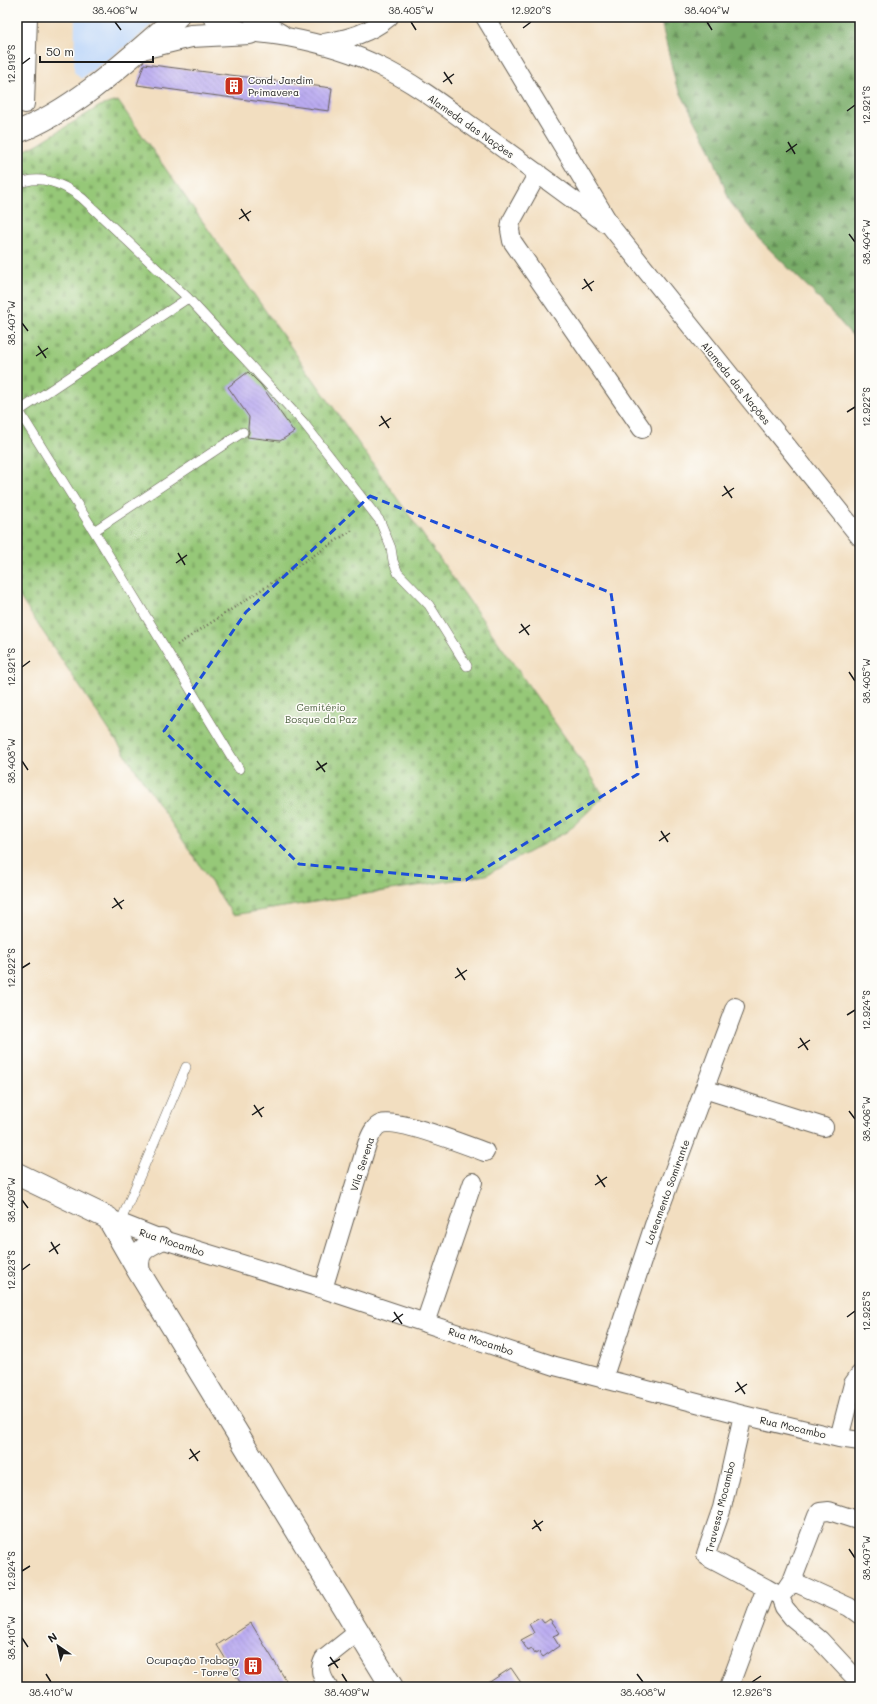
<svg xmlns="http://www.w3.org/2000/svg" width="877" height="1704" font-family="Mali,sans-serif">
<defs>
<pattern id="forest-firs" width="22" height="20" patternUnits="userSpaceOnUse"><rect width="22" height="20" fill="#78ac68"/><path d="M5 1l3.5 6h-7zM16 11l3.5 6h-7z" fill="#628b55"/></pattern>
<pattern id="cemetery-stones" width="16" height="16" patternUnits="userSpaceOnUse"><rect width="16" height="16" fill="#96c878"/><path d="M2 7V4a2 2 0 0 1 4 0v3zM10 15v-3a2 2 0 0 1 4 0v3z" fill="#81ab67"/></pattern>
<pattern id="building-back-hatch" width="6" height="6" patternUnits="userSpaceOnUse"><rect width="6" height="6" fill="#baabf0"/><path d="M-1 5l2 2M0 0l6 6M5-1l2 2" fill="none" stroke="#9f93cd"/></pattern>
</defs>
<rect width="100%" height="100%" fill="#fdfcf7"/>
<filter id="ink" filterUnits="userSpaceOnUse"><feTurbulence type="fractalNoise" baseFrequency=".025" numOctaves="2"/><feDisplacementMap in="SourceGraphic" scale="8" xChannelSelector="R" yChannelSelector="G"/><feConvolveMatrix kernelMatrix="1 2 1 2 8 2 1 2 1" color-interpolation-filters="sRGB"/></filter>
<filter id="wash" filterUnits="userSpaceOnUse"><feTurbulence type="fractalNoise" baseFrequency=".012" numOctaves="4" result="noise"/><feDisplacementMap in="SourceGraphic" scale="16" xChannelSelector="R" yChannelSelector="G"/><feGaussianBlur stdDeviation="0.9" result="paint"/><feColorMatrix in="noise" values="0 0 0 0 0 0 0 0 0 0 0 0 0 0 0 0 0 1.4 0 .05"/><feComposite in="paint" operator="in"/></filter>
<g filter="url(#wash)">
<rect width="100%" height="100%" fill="#f2dec0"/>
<path fill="#c8ddf9" d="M75,17H160L136,39L81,79L74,72Z"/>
<path fill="url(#forest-firs)" stroke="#4a6442" d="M660,17H860V344L812,291L764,244L730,202L711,151L676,84Z"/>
<path fill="url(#cemetery-stones)" stroke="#59724a" d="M118,101L581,760L604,796L568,831L486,875L233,915L17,593V154L36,145L100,106Z"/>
<g id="blocks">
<path fill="url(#building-back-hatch)" d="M144,64L332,88L329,111L137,85Z
M248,372L261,385L294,432L280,441L247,437L249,432L248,428L249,417L228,387Z
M540,1618L544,1623L550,1619L560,1633L553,1636L559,1646L543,1657L539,1652L535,1654L532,1649L528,1651L521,1640L534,1633L529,1624Z
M251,1623L290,1687H243L217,1645Z
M511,1668L524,1687H482Z"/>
</g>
</g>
<g filter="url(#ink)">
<use href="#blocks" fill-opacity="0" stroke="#676055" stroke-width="1"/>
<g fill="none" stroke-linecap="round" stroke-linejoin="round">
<g stroke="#676055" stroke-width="10">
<path id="service" d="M17,185C39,173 63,184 82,198L188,298L303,422L380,521L391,548L393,561L398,573L429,605L467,666
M17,408L94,531L239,769
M19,411L188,298
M94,531L243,432
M120,1223L186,1067"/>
</g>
<g stroke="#676055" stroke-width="20">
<path id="minor" d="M212,17C236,34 260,32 287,37C319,43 351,51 379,66C413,82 443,105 473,127C517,158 561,191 605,223
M253,17L282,34
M485,17L612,228L860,537
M324,43C348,39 370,33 389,17
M25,104L28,17
M538,173L511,222L510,230L512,241L642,429
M704,1089L824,1127
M108,1218L161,1239L323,1289L555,1366L743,1415L839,1438L860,1441
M323,1289L367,1144C370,1137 373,1127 381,1124C397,1118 466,1145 485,1152
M425,1323L473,1182
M603,1379L657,1216L735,1007
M743,1415L722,1508L706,1554L707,1557L766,1588L780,1596L784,1607L792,1617L820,1640L860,1683
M839,1438L853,1384L860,1374
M792,1581L817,1516L820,1512L829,1511L860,1521
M786,1590L792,1581L849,1607L860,1615
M328,1687C322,1677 318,1670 324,1659L358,1632
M729,1687L766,1588"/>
</g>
<g stroke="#676055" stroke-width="24">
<path id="secondary" d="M146,47L191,36L250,33
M17,132C74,111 131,57 177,17
M17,1174L108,1218L139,1272L392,1687
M139,1272C135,1252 144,1247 161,1239"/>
</g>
<path stroke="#676055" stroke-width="2.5" stroke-dasharray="1 3" stroke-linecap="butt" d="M177,645L354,529"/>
<use href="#service" stroke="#fff" stroke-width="9"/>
<use href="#minor" stroke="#fff" stroke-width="18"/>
<use href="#secondary" stroke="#fff" stroke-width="22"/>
</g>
</g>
<path fill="none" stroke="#1d4ed8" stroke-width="3" stroke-dasharray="8 5" stroke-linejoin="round" d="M370,496L611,593L638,774L466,880L299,864L164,731L246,612Z"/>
<path fill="none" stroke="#1c1c1c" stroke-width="1.5" d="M115,22L121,30M411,22L416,30M707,22L712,30M523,28L531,22M22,64L30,58M444,72L452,84M443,82L454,74M847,111L855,105M788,142L795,154M786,152L797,144M241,209L249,221M239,219L251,211M849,234L855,242M584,279L592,291M582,289L594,281M22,323L28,331M38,346L46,358M36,356L48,348M847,412L855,407M381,416L389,428M379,426L391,418M724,486L732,498M722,496L734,488M178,553L185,565M176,563L187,555M521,624L529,635M519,633L530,625M22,667L30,661M849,672L855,681M22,761L28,770M317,761L325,772M316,770L327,763M661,831L668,842M659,841L670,833M114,898L122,909M112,908L124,900M22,968L30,963M457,968L465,980M455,978L467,970M847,1015L855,1010M800,1038L808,1050M798,1048L810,1040M254,1105L262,1117M849,1111L855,1119M252,1115L264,1107M597,1175L605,1187M595,1185L607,1177M22,1200L28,1208M51,1242L58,1254M49,1252L60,1244M22,1270L30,1264M394,1312L402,1324M847,1317L855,1311M392,1322L403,1314M737,1382L745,1394M735,1392L747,1384M190,1449L198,1461M189,1459L200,1451M534,1520L541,1531M532,1529L543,1521M849,1549L855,1558M22,1571L30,1566M22,1638L28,1647M330,1657L338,1668M328,1666L340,1659M46,1674L51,1682M342,1674L347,1682M637,1674L643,1682M752,1682L761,1676"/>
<defs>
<g id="building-square" transform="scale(1)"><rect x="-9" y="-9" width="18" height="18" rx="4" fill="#c8321e" stroke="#fdfcf7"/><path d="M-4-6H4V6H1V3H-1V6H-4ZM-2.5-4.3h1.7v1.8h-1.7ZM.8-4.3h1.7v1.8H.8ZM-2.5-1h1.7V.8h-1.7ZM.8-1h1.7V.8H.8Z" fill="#fff"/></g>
</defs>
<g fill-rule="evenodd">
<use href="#building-square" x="234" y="86"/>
<use href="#building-square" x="253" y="1666"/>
</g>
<g text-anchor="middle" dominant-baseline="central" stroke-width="3" stroke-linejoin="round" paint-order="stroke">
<g font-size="10" fill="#1c1c1c" stroke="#fdfcf7" text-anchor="start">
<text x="248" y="80">Cond. Jardim<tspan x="248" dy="12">Primavera</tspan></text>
<text x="239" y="1660" text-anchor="end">Ocupação Trobogy<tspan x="239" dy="12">- Torre C</tspan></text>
</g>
<g font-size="10" fill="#1c1c1c" stroke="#fdfcf7">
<text transform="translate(471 126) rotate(35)">Alameda das Nações</text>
<text transform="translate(736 383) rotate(51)">Alameda das Nações</text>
<text transform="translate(362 1164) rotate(-72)">Vila Serena</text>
<text transform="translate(667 1192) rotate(-70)">Loteamento Somirante</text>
<text transform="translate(172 1242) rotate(18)">Rua Mocambo</text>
<text transform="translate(481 1341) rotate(18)">Rua Mocambo</text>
<text transform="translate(793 1427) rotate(13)">Rua Mocambo</text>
<text transform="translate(720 1507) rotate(-76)">Travessa Mocambo</text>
</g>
<g font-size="10" fill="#4d6141" stroke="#fdfcf7">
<text x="321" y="707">Cemitério<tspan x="321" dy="12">Bosque da Paz</tspan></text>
</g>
</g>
<rect width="877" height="1704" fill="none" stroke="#fdfcf7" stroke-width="44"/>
<g transform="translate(58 1646) rotate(326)" stroke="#fdfcf7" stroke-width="3" paint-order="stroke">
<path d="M0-3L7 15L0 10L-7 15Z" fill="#1c1c1c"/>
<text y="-6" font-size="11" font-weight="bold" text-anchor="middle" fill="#1c1c1c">N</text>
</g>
<path d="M40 56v6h113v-6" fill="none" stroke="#1c1c1c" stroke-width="2"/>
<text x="46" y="56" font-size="12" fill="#1c1c1c" stroke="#fdfcf7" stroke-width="3" paint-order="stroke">50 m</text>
<rect x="22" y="22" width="833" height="1660" fill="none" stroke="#1c1c1c" stroke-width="1.5"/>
<g font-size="10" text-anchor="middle" fill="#1c1c1c">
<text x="115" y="14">38.406°W</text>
<text x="411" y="14">38.405°W</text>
<text x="531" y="14">12.920°S</text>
<text x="707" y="14">38.404°W</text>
<text transform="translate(11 64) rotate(-90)" y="4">12.919°S</text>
<text transform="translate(866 105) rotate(-90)" y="4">12.921°S</text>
<text transform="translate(866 242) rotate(-90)" y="4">38.404°W</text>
<text transform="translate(11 323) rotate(-90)" y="4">38.407°W</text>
<text transform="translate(866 407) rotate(-90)" y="4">12.922°S</text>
<text transform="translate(11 667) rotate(-90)" y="4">12.921°S</text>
<text transform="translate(866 681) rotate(-90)" y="4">38.405°W</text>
<text transform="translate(11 761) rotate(-90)" y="4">38.408°W</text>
<text transform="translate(11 968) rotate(-90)" y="4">12.922°S</text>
<text transform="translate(866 1010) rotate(-90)" y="4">12.924°S</text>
<text transform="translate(866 1119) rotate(-90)" y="4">38.406°W</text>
<text transform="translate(11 1200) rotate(-90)" y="4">38.409°W</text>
<text transform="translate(11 1270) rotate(-90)" y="4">12.923°S</text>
<text transform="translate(866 1311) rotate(-90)" y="4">12.925°S</text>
<text transform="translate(866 1558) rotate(-90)" y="4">38.407°W</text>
<text transform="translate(11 1571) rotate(-90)" y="4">12.924°S</text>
<text transform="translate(11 1638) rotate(-90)" y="4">38.410°W</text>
<text x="51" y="1696">38.410°W</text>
<text x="347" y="1696">38.409°W</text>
<text x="643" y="1696">38.408°W</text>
<text x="752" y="1696">12.926°S</text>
</g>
</svg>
